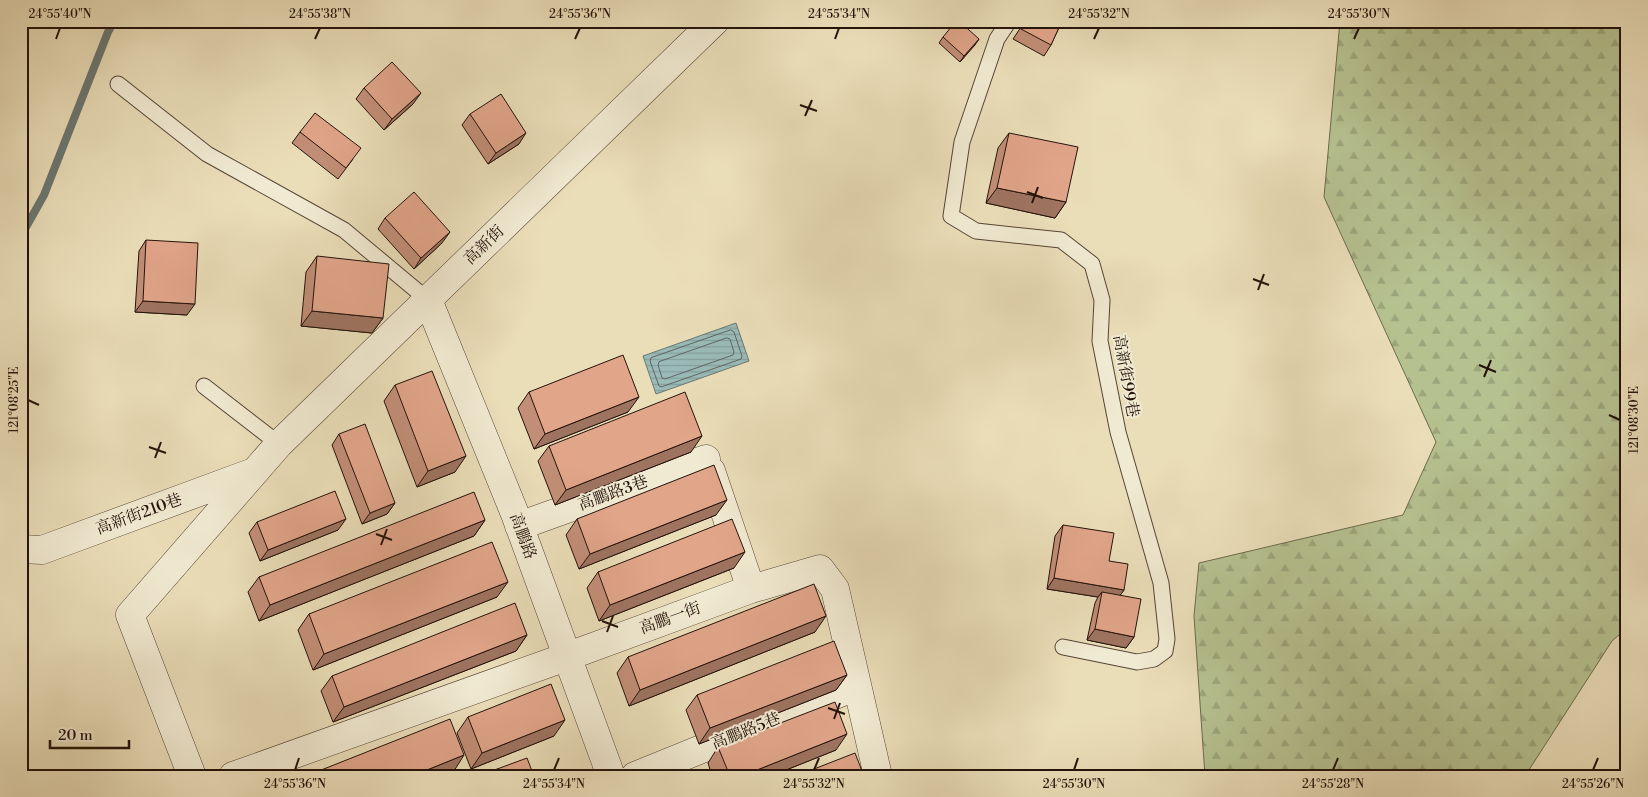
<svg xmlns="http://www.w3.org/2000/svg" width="1648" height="797" font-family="'Libre Bodoni','Noto Serif TC',serif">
<defs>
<pattern id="forest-firs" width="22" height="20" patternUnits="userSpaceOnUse" patternTransform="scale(1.25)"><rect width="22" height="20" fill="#b6c190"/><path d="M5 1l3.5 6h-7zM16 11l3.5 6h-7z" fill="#9ca57b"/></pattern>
<pattern id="water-rules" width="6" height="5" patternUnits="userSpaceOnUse" patternTransform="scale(1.25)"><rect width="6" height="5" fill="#9abbb8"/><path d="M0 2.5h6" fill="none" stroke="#85a09d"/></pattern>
</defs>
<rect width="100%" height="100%" fill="#eadeb9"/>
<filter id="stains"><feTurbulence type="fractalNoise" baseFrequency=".004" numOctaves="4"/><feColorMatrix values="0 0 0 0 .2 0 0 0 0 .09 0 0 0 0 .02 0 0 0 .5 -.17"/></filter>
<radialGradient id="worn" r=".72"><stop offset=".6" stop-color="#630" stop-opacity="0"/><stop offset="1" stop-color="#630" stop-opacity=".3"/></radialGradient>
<path fill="url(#forest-firs)" stroke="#6d6a4d" d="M1340,21H1627V628L1612,641L1525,776H1205L1194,616L1199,563L1403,515L1436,442L1324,197Z"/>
<path fill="url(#water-rules)" stroke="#6b7772" d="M736,323L749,361L656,394L643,356Z"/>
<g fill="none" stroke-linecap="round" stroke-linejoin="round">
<path stroke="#5f6661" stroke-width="1" d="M731,330L734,332L742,356L741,359L661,387L659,386L650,361L651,358Z
M727,338L730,339L734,352L733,355L665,379L662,378L658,365L659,362Z"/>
<path stroke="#6b7772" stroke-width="8" d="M21,236L44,195L108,32L114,21"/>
<g stroke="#564536" stroke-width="17">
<path id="service" d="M1009,21L997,39L962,142L951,216L976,231L1061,240L1092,264L1102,300L1100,341L1118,432L1161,583L1167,639L1165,651L1154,659L1137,662L1063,647
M118,84L207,154L344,230L428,300
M204,386L279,444"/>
</g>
<g stroke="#564536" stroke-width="29">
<path id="minor" d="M428,300L515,514L611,776
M711,471L751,589
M519,526L706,459
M21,549L42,550L251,473
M192,776L130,615L279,444L715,21
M233,776L566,657L751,589L820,569L835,589L878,776
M635,776L857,686"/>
</g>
<use href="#service" stroke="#f1ead2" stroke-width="15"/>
<use href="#minor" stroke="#f1ead2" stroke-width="28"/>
</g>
<path fill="#c28e77" stroke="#24120a" d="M1025,21H1062L1051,45L1044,56L1013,39Z
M943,37L979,39L960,62L939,43Z
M364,88L413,104L384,130L356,99Z
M470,114L519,144L488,164L462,125Z
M300,132L353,159L338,179L292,143Z
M1009,133L1066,202L1055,218L986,203L998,148Z
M385,218L442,243L414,269L378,229Z
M146,240L187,315L135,312L139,251Z
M317,256L383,318L372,333L301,326L306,272Z
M395,385L455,472L417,487L384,401Z
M529,392L628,412L534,449L518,408Z
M339,434L395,503L387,514L362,524L332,445Z
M549,446L691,452L555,505L538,461Z
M716,515L579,569L566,535L577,519Z
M485,520L474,536L259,621L248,592L259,577Z
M257,522L338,530L260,561L249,533Z
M1063,525L1109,561L1124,590L1120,595L1134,637L1126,648L1087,640L1095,603L1098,597L1047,589L1055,536Z
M734,568L599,621L587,588L598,572Z
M497,597L313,670L298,630L309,614Z
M815,632L629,706L617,673L628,657Z
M527,635L516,651L333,722L321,691L332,676Z
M847,675L836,690L699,744L686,710L697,695Z
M468,717L554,736L471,769L457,733Z
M718,747L836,750L771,776H712L708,763Z"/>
<path fill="#9e7461" stroke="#24120a" d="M979,39L975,45L960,62L964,56Z
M421,93L413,104L384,130L392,119Z
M526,133L519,144L488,164L496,153Z
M997,188L1066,202L1055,218L986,203Z
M450,232L442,243L414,269L421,258Z
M143,301L195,304L187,315L135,312Z
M312,311L383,318L372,333L301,326Z
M639,397L628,412L534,449L545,434Z
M702,436L691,452L555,505L566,490Z
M466,456L455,472L417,487L428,471Z
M727,500L716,515L579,569L590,554Z
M395,503L387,514L362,524L370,513Z
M346,519L338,530L260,561L268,550Z
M485,520L474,536L259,621L270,605Z
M745,552L734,568L599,621L610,605Z
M1054,578L1124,590L1117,600L1102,592L1098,597L1047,589Z
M508,582L497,597L313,670L324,654Z
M826,616L815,632L629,706L640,690Z
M1095,629L1134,637L1126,648L1087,640Z
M527,635L516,651L333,722L344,707Z
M847,675L836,690L699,744L710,728Z
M565,720L554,736L471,769L482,753Z
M847,734L836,750L771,776H742Z
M464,755L454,771L441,776H412Z"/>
<path fill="#e1a58a" stroke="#24120a" d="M956,21H959L979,39L964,56L943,37Z
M1026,21H1062L1051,45L1021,29Z
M392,62L421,93L392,119L364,88Z
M501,94L526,133L496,153L470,114Z
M315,113L361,148L346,168L300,132Z
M1009,133L1078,147L1066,202L997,188Z
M414,192L450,232L421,258L385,218Z
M146,240L198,243L195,304L143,301Z
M317,256L389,264L383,318L312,311Z
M623,355L639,397L545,434L529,392Z
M432,371L466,456L428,471L395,385Z
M685,392L702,436L566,490L549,446Z
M365,424L395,503L370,513L339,434Z
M714,465L727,500L590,554L577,519Z
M335,491L346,519L268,550L257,522Z
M474,492L485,520L270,605L259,577Z
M732,519L745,552L610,605L598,572Z
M1063,525L1114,533L1109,561L1128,564L1124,590L1054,578Z
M492,542L508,582L324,654L309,614Z
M814,584L826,616L640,690L628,657Z
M1102,592L1141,599L1134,637L1095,629Z
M515,603L527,635L344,707L332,676Z
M834,641L847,675L710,728L697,695Z
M551,684L565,720L482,753L468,717Z
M835,702L847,734L742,776H730L718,747Z
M450,719L464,755L412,776H306Z
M855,753L864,776H796Z
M527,758L534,776H490L489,772Z
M467,771L468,776H455Z"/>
<path fill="none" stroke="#24120a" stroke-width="2" d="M56,39L60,28M315,39L320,28M575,39L580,28M835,39L839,28M1094,39L1099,28M1354,39L1359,28M800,105L817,111M805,116L812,100M1027,192L1043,198M1032,203L1038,187M1253,279L1269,285M1258,290L1264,274M1479,365L1496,372M1484,377L1491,360M28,400L39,405M1609,415L1620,420M149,447L166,453M155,458L161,442M376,534L392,540M381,545L387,529M602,621L618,627M607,632L613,616M828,708L845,714M834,719L840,703M295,770L299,758M554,770L559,758M814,770L819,758M1074,770L1078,758M1333,770L1338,758M1593,770L1598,758"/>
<g text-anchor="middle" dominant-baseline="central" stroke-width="4" stroke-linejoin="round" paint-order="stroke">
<g font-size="16" fill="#24120a" stroke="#f1ead2">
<text transform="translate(484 245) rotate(-44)">高新街</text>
<text transform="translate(1126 376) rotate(80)">高新街99巷</text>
<text transform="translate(613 493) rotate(-20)">高鵬路3巷</text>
<text transform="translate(139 514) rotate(-20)">高新街210巷</text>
<text transform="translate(523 536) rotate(70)">高鵬路</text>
<text transform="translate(670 618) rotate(-20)">高鵬一街</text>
<text transform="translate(746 731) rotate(-22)">高鵬路5巷</text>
</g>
</g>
<rect width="1648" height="797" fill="none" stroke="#eadeb9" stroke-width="55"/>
<path d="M50 740v8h79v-8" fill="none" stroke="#24120a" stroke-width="2.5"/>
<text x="58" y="740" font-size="15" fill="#24120a" stroke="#f1ead2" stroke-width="4" paint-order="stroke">20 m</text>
<rect x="28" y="28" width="1592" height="742" fill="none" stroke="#24120a" stroke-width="2"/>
<g font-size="12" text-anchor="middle" fill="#24120a">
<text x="60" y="18">24°55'40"N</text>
<text x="320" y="18">24°55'38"N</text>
<text x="580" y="18">24°55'36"N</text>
<text x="839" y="18">24°55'34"N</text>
<text x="1099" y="18">24°55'32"N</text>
<text x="1359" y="18">24°55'30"N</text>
<text transform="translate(14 400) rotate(-90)" y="4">121°08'25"E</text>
<text transform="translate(1634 420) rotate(-90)" y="4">121°08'30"E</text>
<text x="295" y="788">24°55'36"N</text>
<text x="554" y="788">24°55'34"N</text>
<text x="814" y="788">24°55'32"N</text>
<text x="1074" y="788">24°55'30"N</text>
<text x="1333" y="788">24°55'28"N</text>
<text x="1593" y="788">24°55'26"N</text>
</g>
<rect width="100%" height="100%" filter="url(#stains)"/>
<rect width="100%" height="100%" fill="url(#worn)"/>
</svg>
